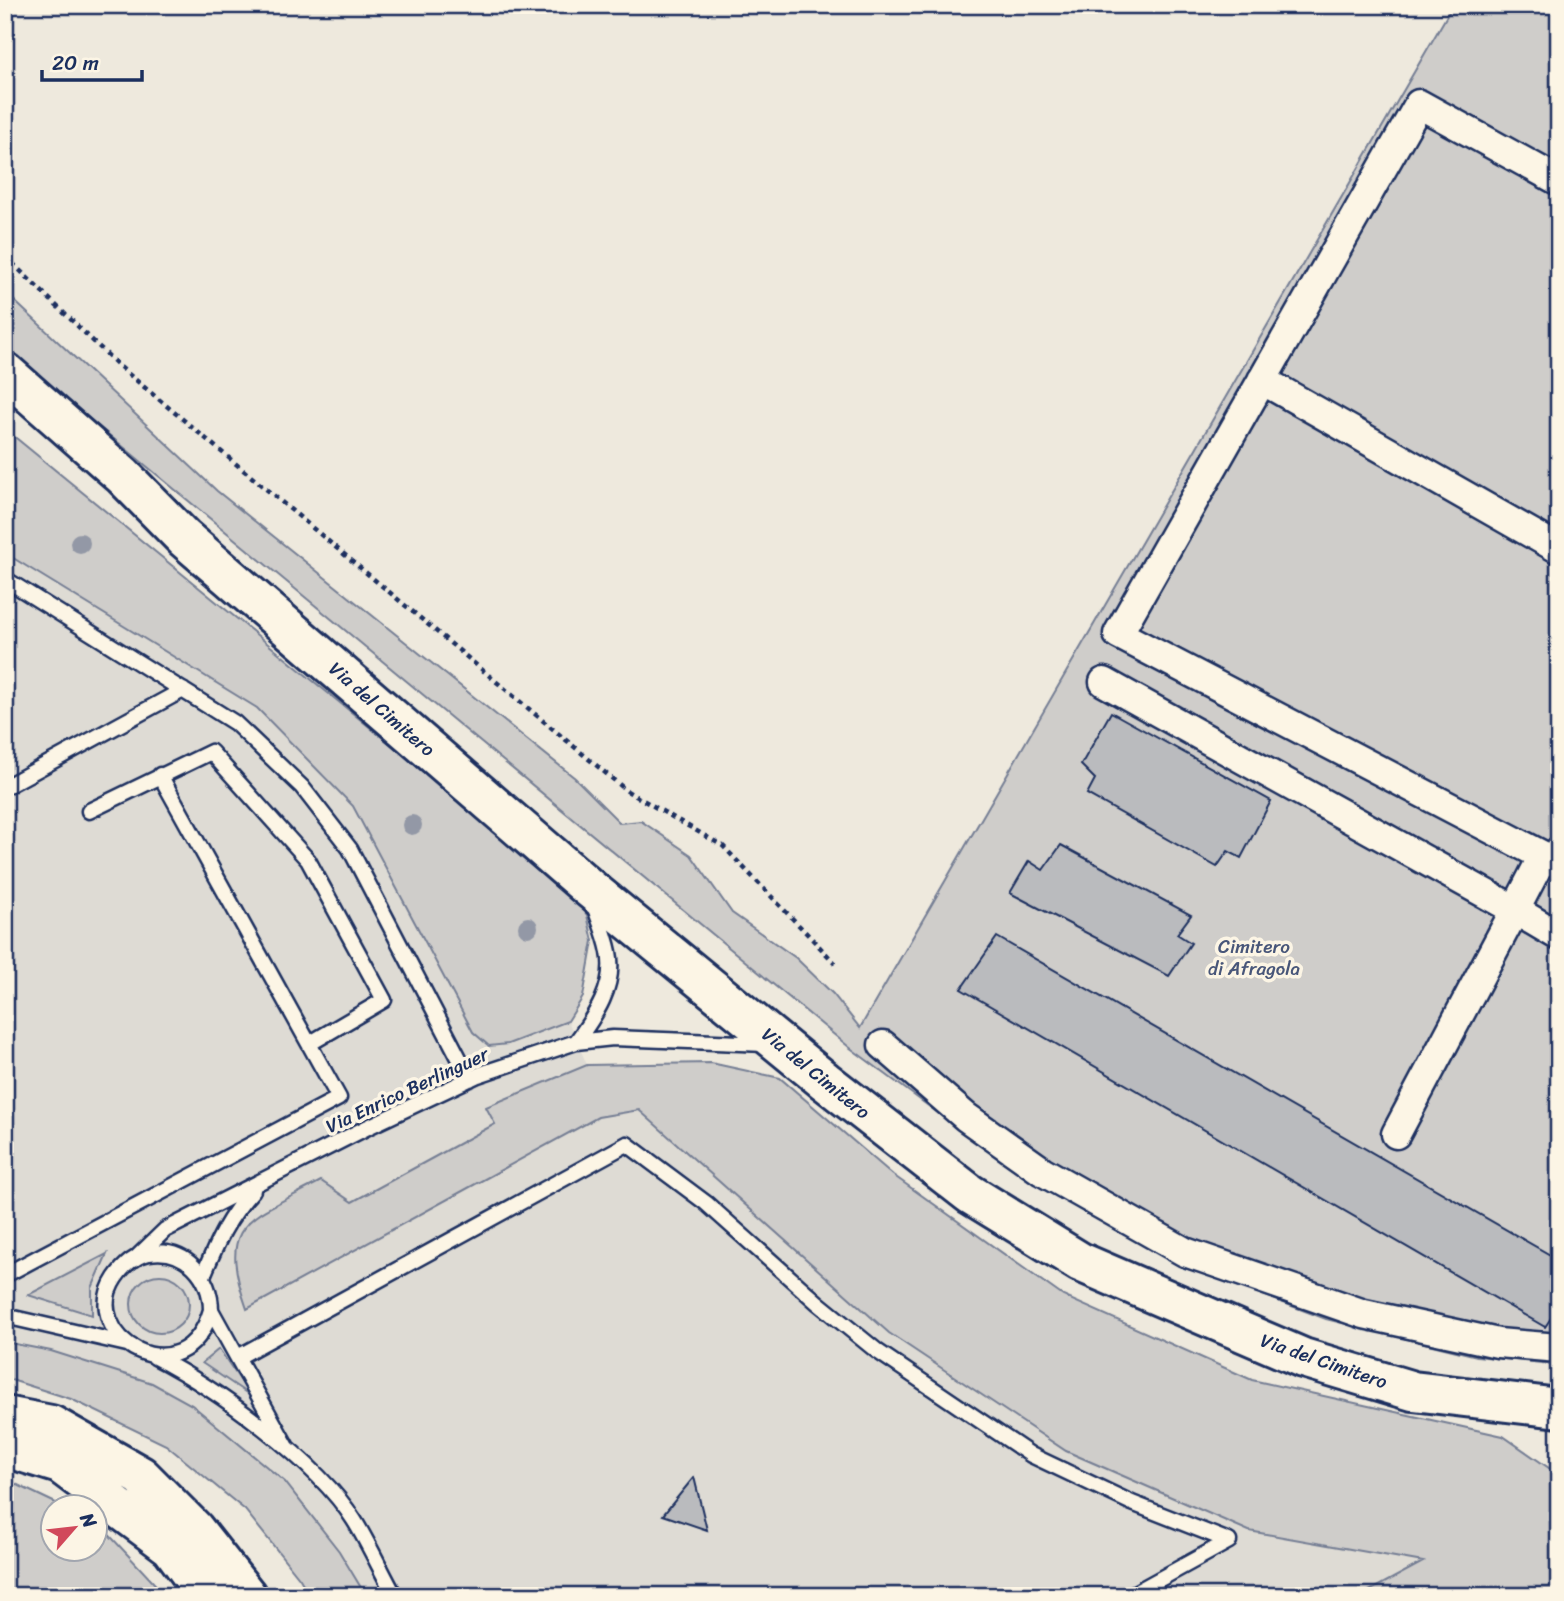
<svg xmlns="http://www.w3.org/2000/svg" width="1564" height="1601" font-family="Sriracha,sans-serif">
<rect width="100%" height="100%" fill="#eee9dd"/>
<filter id="ink" filterUnits="userSpaceOnUse"><feTurbulence type="fractalNoise" baseFrequency=".0143" numOctaves="2"/><feDisplacementMap in="SourceGraphic" scale="14" xChannelSelector="R" yChannelSelector="G"/><feConvolveMatrix kernelMatrix="1 2 1 2 8 2 1 2 1" color-interpolation-filters="sRGB"/></filter>
<g filter="url(#ink)">
<path fill="#dedbd4" d="M5,504L297,704L552,1000L568,1021L587,1065L1424,1562L1360,1596H342L285,1482L5,1356Z"/>
<path fill="#cfcdca" stroke="#757e94" stroke-width="2" d="M1453,5H1559V1365L1477,1356L1326,1319L1168,1259L1005,1163L849,1047L5,349V292L217,491L575,778L620,823L641,821L691,855L732,913L796,958L833,994L860,1028Z
M5,429L570,891L587,915L593,941L583,997L568,1021L508,1044L489,1046L473,1032L353,806L257,708L5,553Z
M711,1063L780,1078L893,1175L1063,1296L1252,1380L1503,1436L1559,1475V1596H1360L1423,1562L1249,1531L1066,1451L889,1333L639,1110L598,1117L247,1309C215,1219 251,1219 321,1181L352,1202L495,1124L486,1107L587,1065Z
M107,1254L92,1288V1315L28,1295Z
M131 1304a29 29 0 1 1 58 0a29 29 0 1 1-58 0Z
M5,1342L51,1351L152,1383L192,1405L285,1482L339,1551L366,1596H310L300,1579L245,1510L166,1445L71,1399L5,1378Z
M219,1349L251,1396L202,1363Z
M5,1479L62,1506H52V1548H94L95,1523L101,1526L166,1596H5Z"/>
<path fill="#babbbe" stroke="#1b2f5e" stroke-width="2" d="M1111,712L1271,801L1241,858L1228,851L1217,867L1087,794L1095,779L1081,765Z
M1061,845L1191,915L1177,934L1191,943L1169,976L1010,893L1029,861L1043,870Z
M997,937L1559,1260V1306L1545,1327L961,989Z
M694,1477L707,1530L663,1515Z"/>
<g fill="none" stroke-linecap="round" stroke-linejoin="round">
<g stroke="#1b2f5e" stroke-width="19">
<path id="lane" d="M5,579L235,723L302,787L350,849L470,1079
M5,787L183,690
M89,811L211,752L308,860L384,1000L309,1044
M576,1042C595,1016 616,986 609,952C606,936 599,920 594,905
M135,1259L165,1230L368,1127L478,1075L576,1042L613,1038L766,1044
M5,1275L339,1098L160,775
M203,1276C217,1242 228,1217 253,1190
M211,1310C184,1402 76,1336 115,1278C123,1266 135,1256 149,1253C186,1247 211,1277 211,1310L287,1447
M5,1316L127,1344
M155,1357C217,1389 317,1461 354,1520C369,1544 381,1571 395,1596
M238,1357L627,1144L706,1203L818,1303L877,1351L1031,1455L1132,1503L1229,1541L1129,1596"/>
</g>
<g stroke="#1b2f5e" stroke-width="33">
<path id="street" d="M1559,181L1419,104L1118,634L1553,861L1559,851
M1262,380L1559,549
M1104,682L1515,910L1396,1134
M1543,856L1515,910L1559,936
M883,1045L966,1117L1042,1171L1185,1252L1364,1314L1498,1343L1559,1348"/>
</g>
<g stroke="#1b2f5e" stroke-width="44">
<path id="secondary" d="M5,372L123,476L184,538L588,887L825,1081L970,1194L1080,1262L1303,1358L1413,1391L1559,1408"/>
</g>
<g stroke="#1b2f5e" stroke-width="44">
<path id="highway" d="M5,1416L51,1425L141,1476L194,1529L247,1596
M5,1447L60,1464L171,1547L207,1596"/>
</g>
<path stroke="#1b2f5e" stroke-width="4.5" stroke-dasharray="5 5" stroke-linecap="butt" d="M5,256L119,366L627,791L723,846L835,963"/>
<use href="#lane" stroke="#fcf5e5" stroke-width="14"/>
<use href="#street" stroke="#fcf5e5" stroke-width="28"/>
<use href="#secondary" stroke="#fcf5e5" stroke-width="38"/>
<use href="#highway" stroke="#fcf5e5" stroke-width="38"/>
</g>
<g fill="#9398a6">
<circle cx="80" cy="543" r="10"/>
<circle cx="412" cy="825" r="10"/>
<circle cx="528" cy="927" r="10"/>
</g>
</g>
<g text-anchor="middle" dominant-baseline="central" stroke-width="7" stroke-linejoin="round" paint-order="stroke">
<g font-size="19" fill="#1b2f5e" stroke="#fcf5e5">
<text transform="translate(382 709) rotate(41)">Via del Cimitero</text>
<text transform="translate(816 1073) rotate(39)">Via del Cimitero</text>
<text transform="translate(407 1090) rotate(-25)">Via Enrico Berlinguer</text>
<text transform="translate(1324 1361) rotate(19)">Via del Cimitero</text>
</g>
<g font-size="19" fill="#485679" stroke="#fcf5e5">
<text x="1254" y="946">Cimitero<tspan x="1254" dy="22">di Afragola</tspan></text>
</g>
</g>
<rect width="1564" height="1601" fill="none" stroke="#fcf5e5" stroke-width="28"/>
<rect x="14" y="14" width="1536" height="1573" fill="none" stroke="#1b2f5e" stroke-width="2.5" filter="url(#ink)"/>
<g transform="translate(74 1528) rotate(62)"><circle r="33" fill="#fcf5e5" stroke="#a2a6af" stroke-width="2"/>
<path d="M0-5L12 26L0 18L-12 26Z" fill="#d1495b"/>
<text y="-10" font-size="19" font-weight="bold" text-anchor="middle" fill="#1b2f5e">N</text>
</g>
<path d="M42 70v10h100v-10" fill="none" stroke="#1b2f5e" stroke-width="3.5"/>
<text x="52" y="70" font-size="21" fill="#1b2f5e" stroke="#fcf5e5" stroke-width="5" paint-order="stroke">20 m</text>
</svg>
